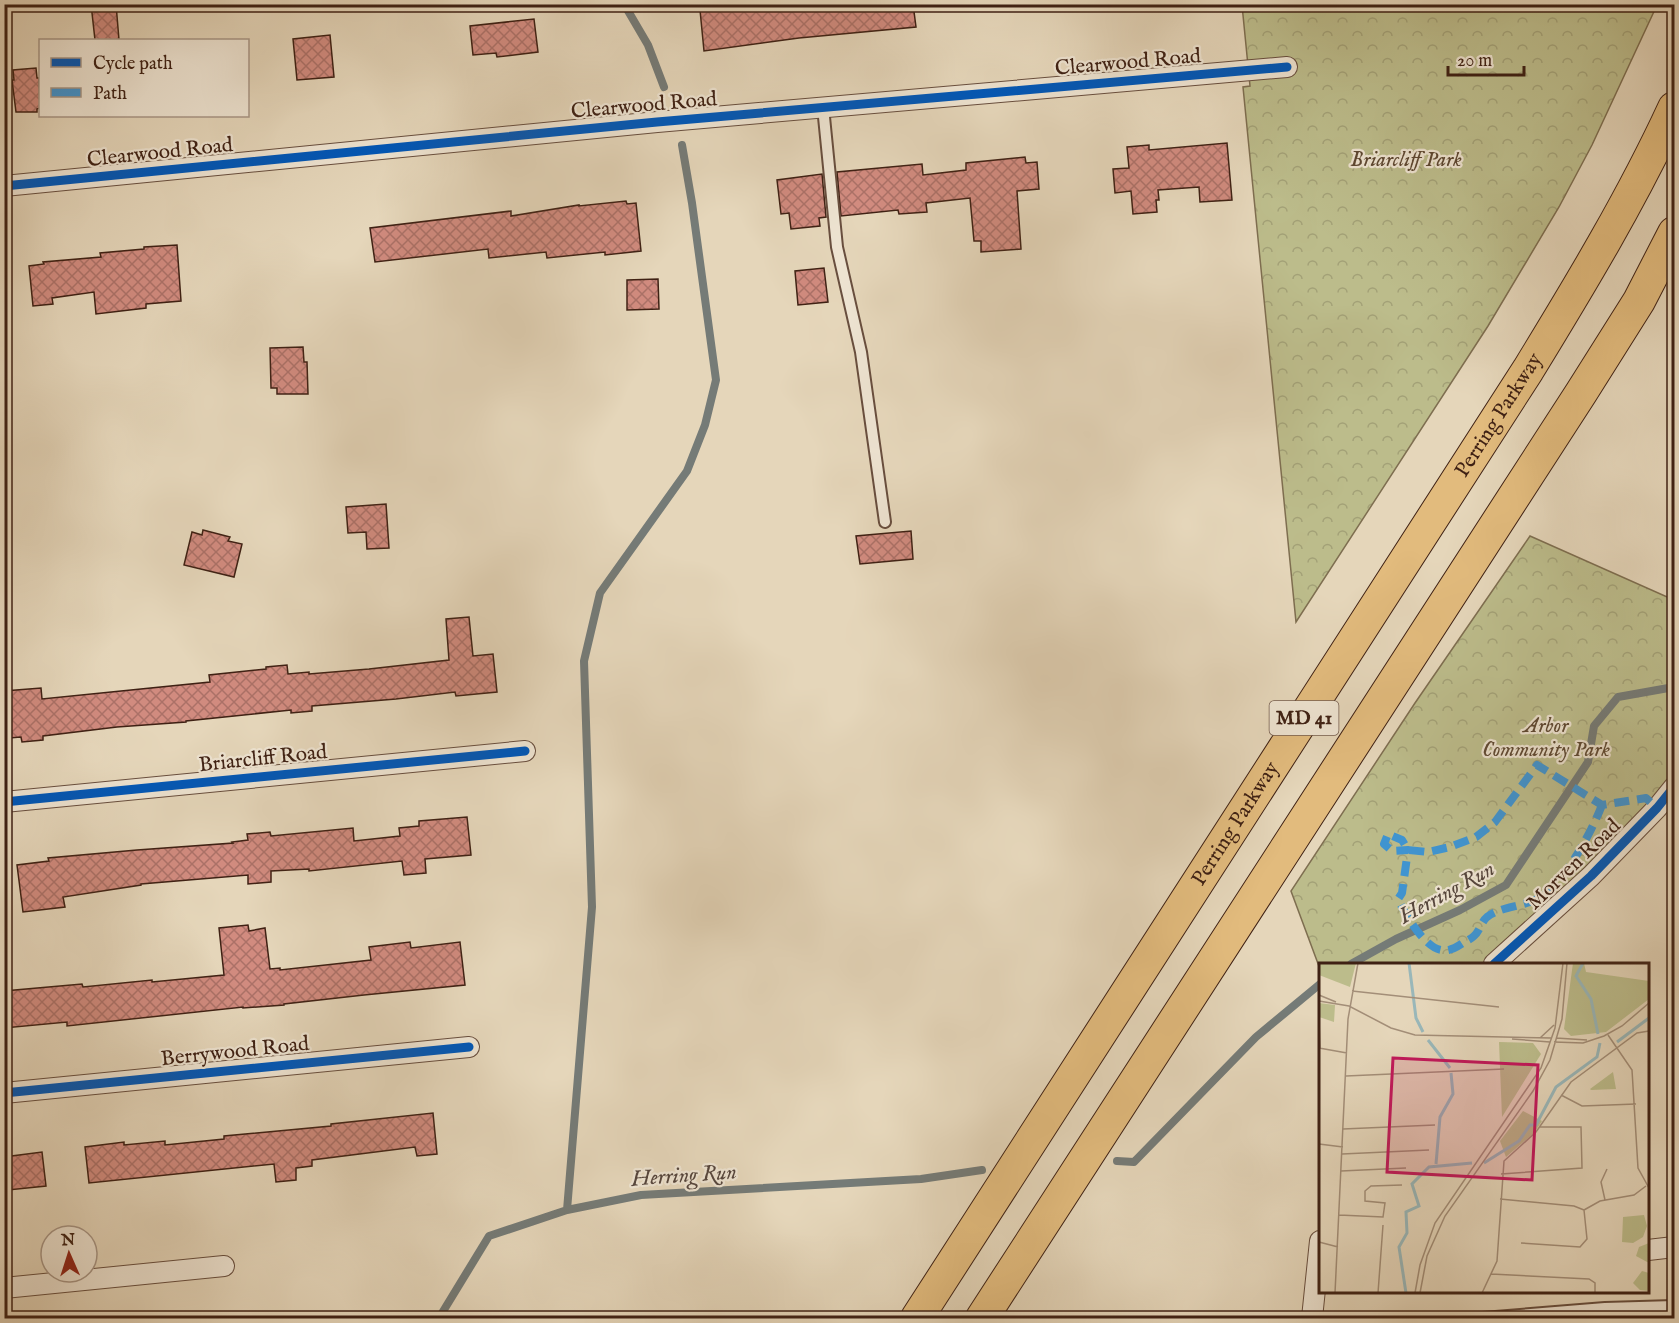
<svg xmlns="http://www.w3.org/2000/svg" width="1679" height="1323" font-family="'IM FELL English',serif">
<defs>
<pattern id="forest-crowns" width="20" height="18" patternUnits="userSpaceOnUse" patternTransform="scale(1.5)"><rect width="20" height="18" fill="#bcbc8b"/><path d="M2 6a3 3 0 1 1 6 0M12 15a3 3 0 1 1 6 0" fill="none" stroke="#a3a177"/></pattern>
<pattern id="building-cross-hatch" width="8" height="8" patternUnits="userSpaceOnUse" patternTransform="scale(1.5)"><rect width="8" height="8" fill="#d18b7f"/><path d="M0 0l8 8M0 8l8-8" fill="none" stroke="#ab7167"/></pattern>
</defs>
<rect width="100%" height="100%" fill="#e5d6ba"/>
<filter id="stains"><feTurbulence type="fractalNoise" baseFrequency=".00333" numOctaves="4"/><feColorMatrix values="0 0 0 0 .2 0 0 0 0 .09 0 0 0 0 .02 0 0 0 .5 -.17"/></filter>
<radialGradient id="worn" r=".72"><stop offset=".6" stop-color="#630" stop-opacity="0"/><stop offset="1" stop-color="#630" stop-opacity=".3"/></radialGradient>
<path fill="url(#forest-crowns)" stroke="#7e6e50" stroke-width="1.5" d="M1242,5H1657L1592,145L1559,207L1488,326L1296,622L1243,87L1250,86Z
M1530,536L1674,600V786L1493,964H1320V969L1291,891L1415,703Z"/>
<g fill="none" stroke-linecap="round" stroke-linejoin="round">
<path stroke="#757b77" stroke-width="8" d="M624,4L648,45L664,87
M1351,964L1396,939L1460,910L1506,885L1588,762L1594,726L1618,697L1674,687
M1117,1161L1134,1162L1256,1037L1320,984
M567,1210L592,907L584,661L600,593L687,471L705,425L716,380L692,203L682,145
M439,1318L489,1236L567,1210L641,1195L921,1179L982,1170"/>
</g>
<path fill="url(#building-cross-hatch)" stroke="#3f2114" stroke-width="1.5" d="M91,4H116L119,40H95Z
M708,4H913L916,27L799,38L704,51L700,10L709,9Z
M534,19L538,52L497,57L496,53L473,55L470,26Z
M330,35L334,77L297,80L293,39Z
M36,68L37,78H39L40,108L37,109V112H16L12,80H14L13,70Z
M1227,143L1232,200L1200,202L1199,187L1158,190L1159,200H1156L1157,212L1133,214L1131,191L1115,193L1113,169L1129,168L1127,147L1149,145V150Z
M1025,157L1026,163L1037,162L1039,189L1017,191L1021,249L981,252V241H974L970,198L926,203L927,212L899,214L898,210L841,216L837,172L922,164L923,175L966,170V163Z
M822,174L826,217L819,218L820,226L791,229L789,213L781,214L777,180Z
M626,201L627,204L636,203L641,251L605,255V252L547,258L546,252L489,258L488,249L375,262L370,228L511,211V216L579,205V206Z
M177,245L181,301L146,304V308L96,314L94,292L52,298L53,304L33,306L29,266L44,264L43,262L101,257L100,253L144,249V247Z
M824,268L828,302L798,305L795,271Z
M658,279L659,309L627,310V280Z
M303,347L304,362H307L308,394H277V388H271L270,348Z
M386,504L389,548L367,549L366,532L348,533L346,507Z
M203,530L230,537L228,541L242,544L234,577L184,565L192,532L202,535Z
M911,531L913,559L860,564L856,536Z
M469,617L473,656L493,654L497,692L456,696L455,692L396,699L312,706V711L291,713V710L186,721V722L117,727L43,736V740L22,742L21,737L9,738V730L4,731V691L41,688L42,699L210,682L209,675L266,669V667L287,665L288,674L309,672V674L369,669L449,660L446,619Z
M467,817L471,855L425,859L426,873L404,875L402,861L309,871V869L271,871V882L248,884V875L141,884V885L63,897L65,907L23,912L17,865L49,861L48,858L137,850L233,843L232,842L248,840L247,834L270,832L271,836L353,828L354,841L400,836L399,828L419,826V821Z
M248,925L249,931L265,928L270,969L280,968V970L371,960L369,947L410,942L411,948L460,942L465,985L364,995L284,1004V1005L243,1008V1007L67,1026V1022L4,1028V991L82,984L83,987L152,980V982L224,975L219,928Z
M433,1113L437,1154L417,1156L415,1147L312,1160V1166L296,1168V1180L276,1182L274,1164L89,1183L85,1147L124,1142V1145L165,1141V1145L224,1139V1136L331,1126V1124Z
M42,1152L46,1186L8,1190L4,1157Z"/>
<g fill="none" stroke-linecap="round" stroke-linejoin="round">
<g stroke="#684e3e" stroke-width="14">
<path id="lane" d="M823,107L837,247L861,352L885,522
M1483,1318L1605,1308L1674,1306"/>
</g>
<g stroke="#684e3e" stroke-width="22">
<path id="street" d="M4,186L657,122L1287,67
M4,802L525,751
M1494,964L1591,876L1657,808L1674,787
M4,1093L469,1047
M1648,1250L1674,1247
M4,1288L224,1266
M1312,1318L1320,1241"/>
</g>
<g stroke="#3f2114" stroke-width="34">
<g id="primary">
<path id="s1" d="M917,1318L1528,370C1580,285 1632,199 1674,108"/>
<path d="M982,1318L1581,393L1639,301L1674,233"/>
</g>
</g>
<use href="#lane" stroke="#eee4d2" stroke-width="10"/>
<use href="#street" stroke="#eee4d2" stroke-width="20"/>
<use href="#primary" stroke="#e2bb7d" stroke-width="32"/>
<path stroke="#3f95d3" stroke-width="8" stroke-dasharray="15 8" stroke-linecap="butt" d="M1602,805C1592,831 1564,884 1539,898C1523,907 1502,906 1487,917C1481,922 1480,931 1474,936C1471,939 1466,941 1463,943C1457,947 1449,952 1441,950C1424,947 1405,914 1398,899L1402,893L1408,850L1392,851L1384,844L1388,834L1402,840L1408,850L1428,852L1450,847L1476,837L1495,822L1537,765L1602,805L1646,798L1657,808"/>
<g stroke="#eee4d2" stroke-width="13">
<path id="cycleway" d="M4,186L657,122L1287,67
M4,802L525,751
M1494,964L1591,876L1657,808L1674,787
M4,1093L469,1047"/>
</g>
<use href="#cycleway" stroke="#0057b8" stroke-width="9"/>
</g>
<g text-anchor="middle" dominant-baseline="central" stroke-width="4.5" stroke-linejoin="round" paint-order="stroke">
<rect fill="#eee4d2" stroke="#745c4d" stroke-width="1.5" x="1269.5" y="701" width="69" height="34" rx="4.5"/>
<g font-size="20" font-weight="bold" fill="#3f2114">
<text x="1304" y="718">MD 41</text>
</g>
<g font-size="21" fill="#3f2114" stroke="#eee4d2">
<text transform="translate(1128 63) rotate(-5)">Clearwood Road</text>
<text transform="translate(644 106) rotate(-5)">Clearwood Road</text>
<text transform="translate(160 153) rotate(-6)">Clearwood Road</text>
<text stroke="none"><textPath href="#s1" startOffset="1074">Perring Parkway</textPath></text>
<text transform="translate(263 759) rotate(-6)">Briarcliff Road</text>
<text stroke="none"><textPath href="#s1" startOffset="588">Perring Parkway</textPath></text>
<text transform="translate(1574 865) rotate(-44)">Morven Road</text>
<text transform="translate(235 1052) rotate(-6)">Berrywood Road</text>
</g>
<g font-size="21" font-style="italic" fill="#5e4832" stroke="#eee4d2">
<text x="1406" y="160">Briarcliff Park</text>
<text x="1546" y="726">Arbor<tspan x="1546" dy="24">Community Park</tspan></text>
</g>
<g font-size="22" font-style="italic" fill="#56463d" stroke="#eee4d2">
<text transform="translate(1447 893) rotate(-29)">Herring Run</text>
<text transform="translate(684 1176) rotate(-4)">Herring Run</text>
</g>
</g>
<g transform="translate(1319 963)">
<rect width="330" height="330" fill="#e5d6ba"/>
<path d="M254,0H265L267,9L330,18V36L287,69L252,73L245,66ZM0,40L16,42L15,59L0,54ZM180,79L214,80L222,91L183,154ZM294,109L297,126L272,127L271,126ZM204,148L223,158L215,170L187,194L181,178Z" fill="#bcbc8b"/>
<path d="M0,0H37L31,24L0,12Z" fill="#bcbc8b"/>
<path d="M295 38a9 9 0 1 1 18 0a9 9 0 1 1-18 0ZM325,252L328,263L324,274L314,280L303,279L304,254ZM330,280V300L317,293L320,284ZM323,308L330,310V328L321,327L314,320Z" fill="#bcbc8b"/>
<path fill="none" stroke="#99b7b9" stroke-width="3" d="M90,0L97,55L104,69M264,0L257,13L272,36L279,71M109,77L131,105M298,79L330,55M165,200L200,178L211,162H217L237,124L278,94L281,80M117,201L121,154L134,131L132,110M87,330L80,284L88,270L87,249L100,243L93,221L110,204L153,200"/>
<path fill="none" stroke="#a38e78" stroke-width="1.5" d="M33,28L180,44M0,32L17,39M0,38L30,43L72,65L96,72L233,75M0,57L1,85M289,72L313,107L319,205L330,225M221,75L235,62M237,75L268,77M193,76L231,79M235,79L264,80L285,73L303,63L330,40M0,85L28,90M27,113L185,106M242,132L263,143L317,141M24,166L116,162M0,181L24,184M23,191L110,187M22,208L87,205M182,211L263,205L262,164H220M181,236L255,243L265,247M286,237L282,219L288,206M265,247L281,238L315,232L327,223M20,252L64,254L66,240L46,238V228L52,223L83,222M0,279L19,284M202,280L261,284L268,276L265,247M172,311L270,316L276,320V330M16,330L29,56L39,0M59,330L64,262M96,330L101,302L116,260L222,105L236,65L244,0M101,330L108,293L126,253L214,128L231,97L243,56L248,0M163,330L178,298L185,198L217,169L252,119L318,70L330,68"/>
<path fill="#c2185b" fill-opacity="0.15" stroke="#c2185b" stroke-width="3" d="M74,95L219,102L213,217L68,209Z"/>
<rect width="330" height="330" fill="none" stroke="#3f2114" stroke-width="3"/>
</g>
<rect width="1679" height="1323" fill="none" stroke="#e5d6ba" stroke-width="24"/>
<rect x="6" y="6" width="1667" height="1311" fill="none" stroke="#3f2114" stroke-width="3"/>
<rect x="12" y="12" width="1655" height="1299" fill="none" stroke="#3f2114" stroke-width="1.5"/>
<rect x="39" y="39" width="210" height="78" fill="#eee4d2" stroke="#a89686" stroke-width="1.5"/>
<rect x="51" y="58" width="30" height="9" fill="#0057b8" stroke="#a89686" stroke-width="1.5"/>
<text x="93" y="69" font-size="18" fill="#3f2114">Cycle path</text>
<rect x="51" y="88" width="30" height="9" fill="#3f95d3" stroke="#a89686" stroke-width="1.5"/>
<text x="93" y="99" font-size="18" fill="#3f2114">Path</text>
<g transform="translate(69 1254) rotate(357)"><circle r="28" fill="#eee4d2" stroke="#a89686" stroke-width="1.5"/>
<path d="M0-4.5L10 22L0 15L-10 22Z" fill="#8f2418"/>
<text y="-9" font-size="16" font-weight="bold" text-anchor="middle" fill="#3f2114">N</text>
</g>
<path d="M1448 66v9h76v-9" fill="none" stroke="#3f2114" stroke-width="3"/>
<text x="1457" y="66" font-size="18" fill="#3f2114" stroke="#eee4d2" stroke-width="4.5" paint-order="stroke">20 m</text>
<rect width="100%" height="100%" filter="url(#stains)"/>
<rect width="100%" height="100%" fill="url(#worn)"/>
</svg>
